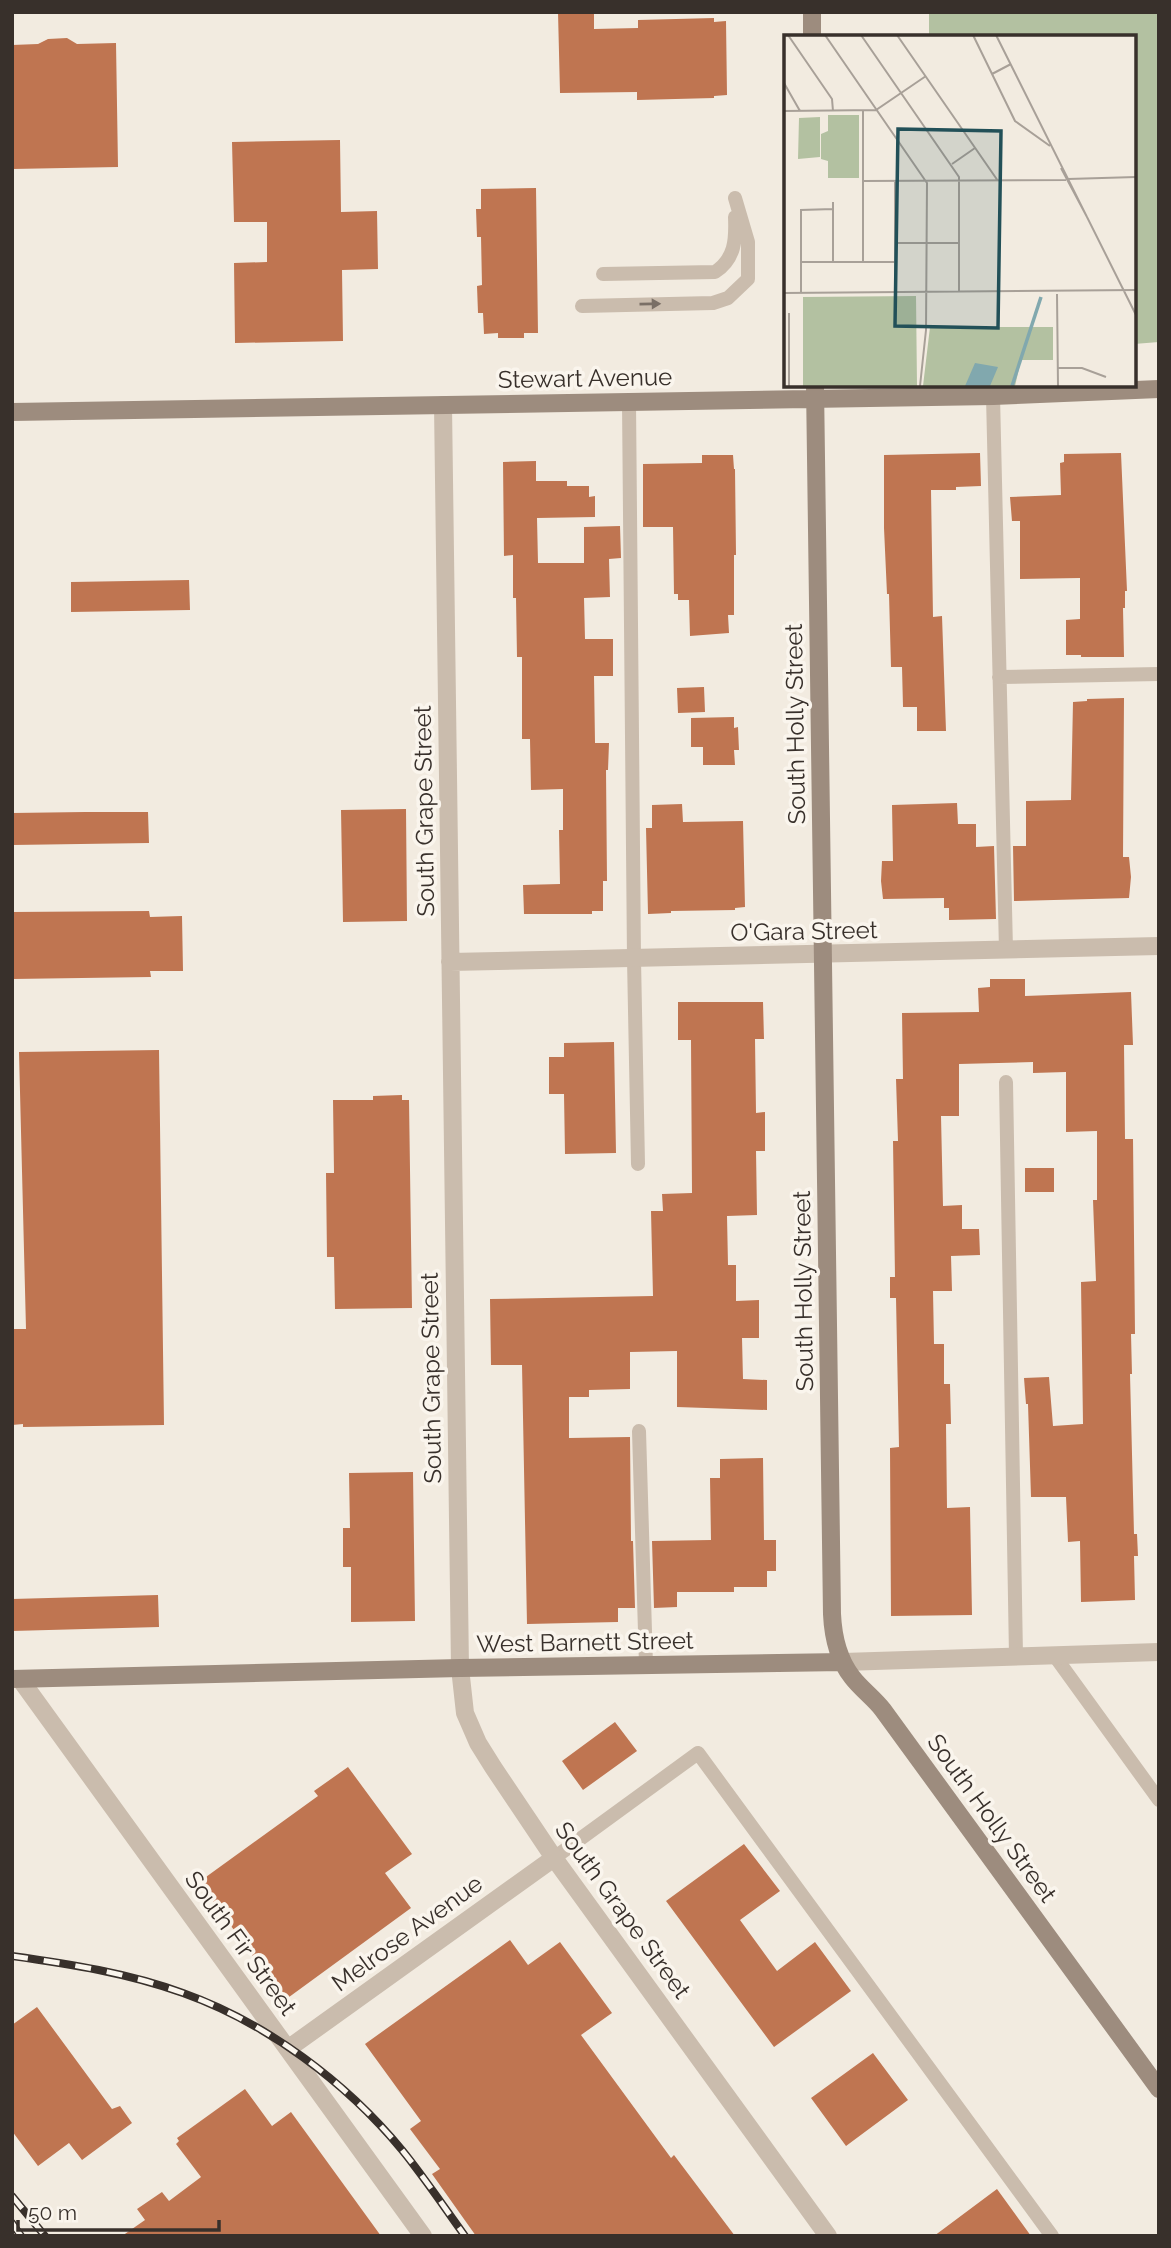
<svg xmlns="http://www.w3.org/2000/svg" width="1171" height="2248" font-family="Raleway,sans-serif">
<rect width="100%" height="100%" fill="#f2ebe0"/>
<path fill="#b3c1a1" d="M929,12H1159V342L1134,344V37H929Z"/>
<path fill="#bf7551" d="M558,12H594V29L638,28V20L714,18V22L726,21L727,95L714,96V98L637,100V92L560,93Z
M67,38L77,44L116,43L118,167L12,169V45L38,44L48,39Z
M340,140L341,212L377,211L378,269L342,270L343,341L235,343L234,263L267,262V222H234L232,142Z
M536,188L538,333H524V338H498V333L484,334L483,313H478L477,286L482,285L481,237H477L476,209H481V189Z
M980,453L981,486L956,487V490H931L933,617L942,616L946,731H917V707H903L902,667H891L889,594H887L884,528V455Z
M1121,453L1127,591H1125V608H1123L1124,657H1081V655H1066V620L1080,619V578L1020,579V521H1012L1010,497L1061,495L1060,463L1064,462V454Z
M702,455H733L734,469H735L736,555H734V615H728L729,633L690,636L689,600H678V594H674L673,527H643V464L702,463Z
M536,461V481H567V486H589V497L595,496V517L537,518L538,563H584V527L620,526L621,558L609,559L610,597L584,598L585,639H613V676H594L595,743H609L608,770H606L607,881H603V911H592V914H524L523,885L560,884L559,830H563V789L531,790L530,739H522V657H517L516,598H513V555L504,556L503,462Z
M189,580L190,610L71,612V582Z
M704,687L705,712L678,713L677,688Z
M1124,698L1123,857H1129L1131,877L1129,898L1014,901L1013,846H1026V801L1071,800L1073,702L1087,701V699Z
M734,717V728L738,727L739,750H734L735,765H703V747H691V718Z
M957,803L958,824H976V847L994,846L996,919L949,920V908H944V898L883,899L881,881L882,861H893L892,805Z
M682,804L683,822L743,821L745,907L735,908V910L671,911V913L648,914L646,828H652V805Z
M406,809L407,921L343,922L341,810Z
M85,812H148L149,843L12,845V813Z
M149,911L150,917L182,916L183,971H150L151,977L12,979V912Z
M990,979H1025V996L1131,992L1133,1045H1124L1125,1139H1133L1135,1334H1131L1132,1374H1130L1134,1534H1137L1138,1556H1134L1135,1600L1081,1602L1080,1541L1068,1542L1066,1497H1031L1028,1404H1026L1024,1378L1049,1377L1053,1426L1083,1424L1081,1282L1096,1281L1093,1200H1097V1131L1066,1132V1072L1033,1073V1062L959,1064V1116H941L943,1206L962,1205V1229H979L980,1255L951,1256L952,1291H933L934,1344H944V1384H950L951,1424H946L947,1508L970,1507L972,1615L891,1616L890,1448L899,1447L896,1298H890V1277H895L893,1141H898L896,1079H903L902,1013L979,1012L978,988L990,987Z
M678,1002H763L764,1039H755L756,1113L765,1112V1151H756L757,1215L727,1216L728,1265H736V1301L759,1300V1338H742L743,1379L767,1380V1410L677,1407V1351L630,1352V1389L589,1390V1397H569V1438L630,1437L631,1541H633L635,1608H618V1622L527,1624L522,1365H491L490,1299L653,1296L651,1211H663L662,1194L692,1193L691,1040H678Z
M614,1042L616,1153L565,1154L564,1094H549V1057H564V1043Z
M159,1050L164,1425L23,1427V1424L12,1425V1329H26L19,1052Z
M402,1095V1100H409L412,1308L335,1309L334,1257H327L326,1173H334L333,1100H373V1096Z
M1025,1168H1054V1192H1025Z
M763,1458L764,1540H776V1571H767V1587H734V1592H677V1607L654,1608L652,1541L711,1540L710,1478H720V1459Z
M413,1472L415,1621L351,1622V1567H343V1528H350L349,1473Z
M158,1595L159,1627L12,1631V1599Z
M615,1722L637,1751L583,1790L562,1761Z
M348,1767L412,1854L385,1873L411,1908L285,2000L199,1882L318,1796L314,1791Z
M744,1844L780,1891L740,1920L777,1971L815,1942L851,1991L774,2047L666,1901Z
M510,1940L528,1965L560,1942L612,2013L581,2035L671,2158L674,2155L735,2236H476L432,2174L440,2169L410,2129L421,2121L365,2044Z
M37,2007L112,2109L120,2106L132,2123L82,2160L69,2143L38,2166L12,2131V2025Z
M873,2053L908,2100L846,2146L811,2098Z
M245,2089L272,2126L291,2112L381,2236H122L145,2220L137,2209L162,2192L169,2201L201,2177L176,2144L179,2141L177,2138Z
M997,2189L1031,2236H934Z"/>
<g fill="none" stroke-linecap="round" stroke-linejoin="round">
<path stroke="#cabcad" stroke-width="14" d="M603,274L715,272C735,259 736,240 735,217
M582,306L713,303L728,298L748,279V242L735,198
M993,396L1006,950
M629,402L634,959L638,1164
M999,677L1159,674
M1006,1082L1016,1656
M639,1431L646,1665
M1054,1655L1159,1800
M554,1858L698,1753L1052,2236"/>
<path stroke="#cabcad" stroke-width="18" d="M443,405L460,1668L465,1713L478,1743L493,1767L554,1858L828,2236
M450,962L1159,946
M843,1662L1159,1652
M20,1679L423,2236
M289,2048L554,1858"/>
<path stroke="#9d8c7e" stroke-width="18" d="M812,37V12
M815,385L832,1614C833,1636 838,1659 852,1677C861,1689 874,1698 883,1710L1159,2089
M12,412L993,396L1159,389
M12,1679L460,1668L843,1662"/>
<g stroke="#38302b" stroke-width="8">
<path id="rail" d="M12,1956C70,1964 128,1973 183,1993C267,2023 346,2082 402,2150C424,2177 444,2207 465,2236
M12,2196L45,2236
M12,2223L21,2236"/>
</g>
<use href="#rail" stroke="#faf5ed" stroke-width="5" stroke-dasharray="16" stroke-linecap="butt"/>
</g>
<defs><path id="oneway-solid" d="M-6-.8H1V-3.2L6.5 0L1 3.2V.8H-6Z" transform="scale(1.75)"/></defs>
<use fill="#7a6f66" href="#oneway-solid" transform="translate(650 304) rotate(-1)"/>
<g text-anchor="middle" dominant-baseline="central" stroke-width="7" stroke-linejoin="round" paint-order="stroke">
<g font-size="24" fill="#38302b" stroke="#faf5ed">
<text transform="translate(585 378) rotate(-1)">Stewart Avenue</text>
<text transform="translate(795 724) rotate(-91)">South Holly Street</text>
<text transform="translate(424 811) rotate(-91)">South Grape Street</text>
<text transform="translate(804 931) rotate(-1)">O'Gara Street</text>
<text transform="translate(803 1291) rotate(-91)">South Holly Street</text>
<text transform="translate(431 1378) rotate(-91)">South Grape Street</text>
<text transform="translate(585 1642) rotate(-1)">West Barnett Street</text>
<text transform="translate(992 1818) rotate(54)">South Holly Street</text>
<text transform="translate(623 1910) rotate(54)">South Grape Street</text>
<text transform="translate(407 1933) rotate(-36)">Melrose Avenue</text>
<text transform="translate(241 1943) rotate(54)">South Fir Street</text>
</g>
</g>
<g transform="translate(784 35)">
<rect width="352" height="352" fill="#f2ebe0"/>
<path d="M44,80H75V143H44V126L37,124V99L44,96ZM36,82V122L14,124L15,83ZM132,261L133,351H19V262ZM146,292H269V325H237L231,351H139Z" fill="#b3c1a1"/>
<path d="M191,328L214,332L206,351H181Z" fill="#81a8ae"/>
<path fill="none" stroke="#81a8ae" stroke-width="3.5" d="M228,351L257,262"/>
<path fill="none" stroke="#a8a098" stroke-width="2" d="M4,0L48,64L49,76M41,0L143,148L142,295L136,351M77,0L175,142V257M113,0L214,146M189,0L231,86L266,111M212,0L352,280M208,39L227,29M0,48L16,76M0,76L92,75L142,41M79,76V227M168,129L191,113M277,133L303,182M284,144L352,142M79,146L282,145M49,167V227M111,208H176M17,227H111M111,257V146M0,258L352,255M17,258V175L49,174M273,259L274,351M273,333H298L322,342M5,351V278"/>
<path fill="#225058" fill-opacity="0.15" stroke="#225058" stroke-width="3.5" d="M114,94L217,96L214,293L111,291Z"/>
<rect width="352" height="352" fill="none" stroke="#38302b" stroke-width="3.5"/>
</g>
<rect width="1171" height="2248" fill="none" stroke="#38302b" stroke-width="28"/>
<path d="M18 2220v10h201v-10" fill="none" stroke="#38302b" stroke-width="3.5"/>
<text x="28" y="2220" font-size="21" fill="#38302b" stroke="#faf5ed" stroke-width="5" paint-order="stroke">50 m</text>
</svg>
